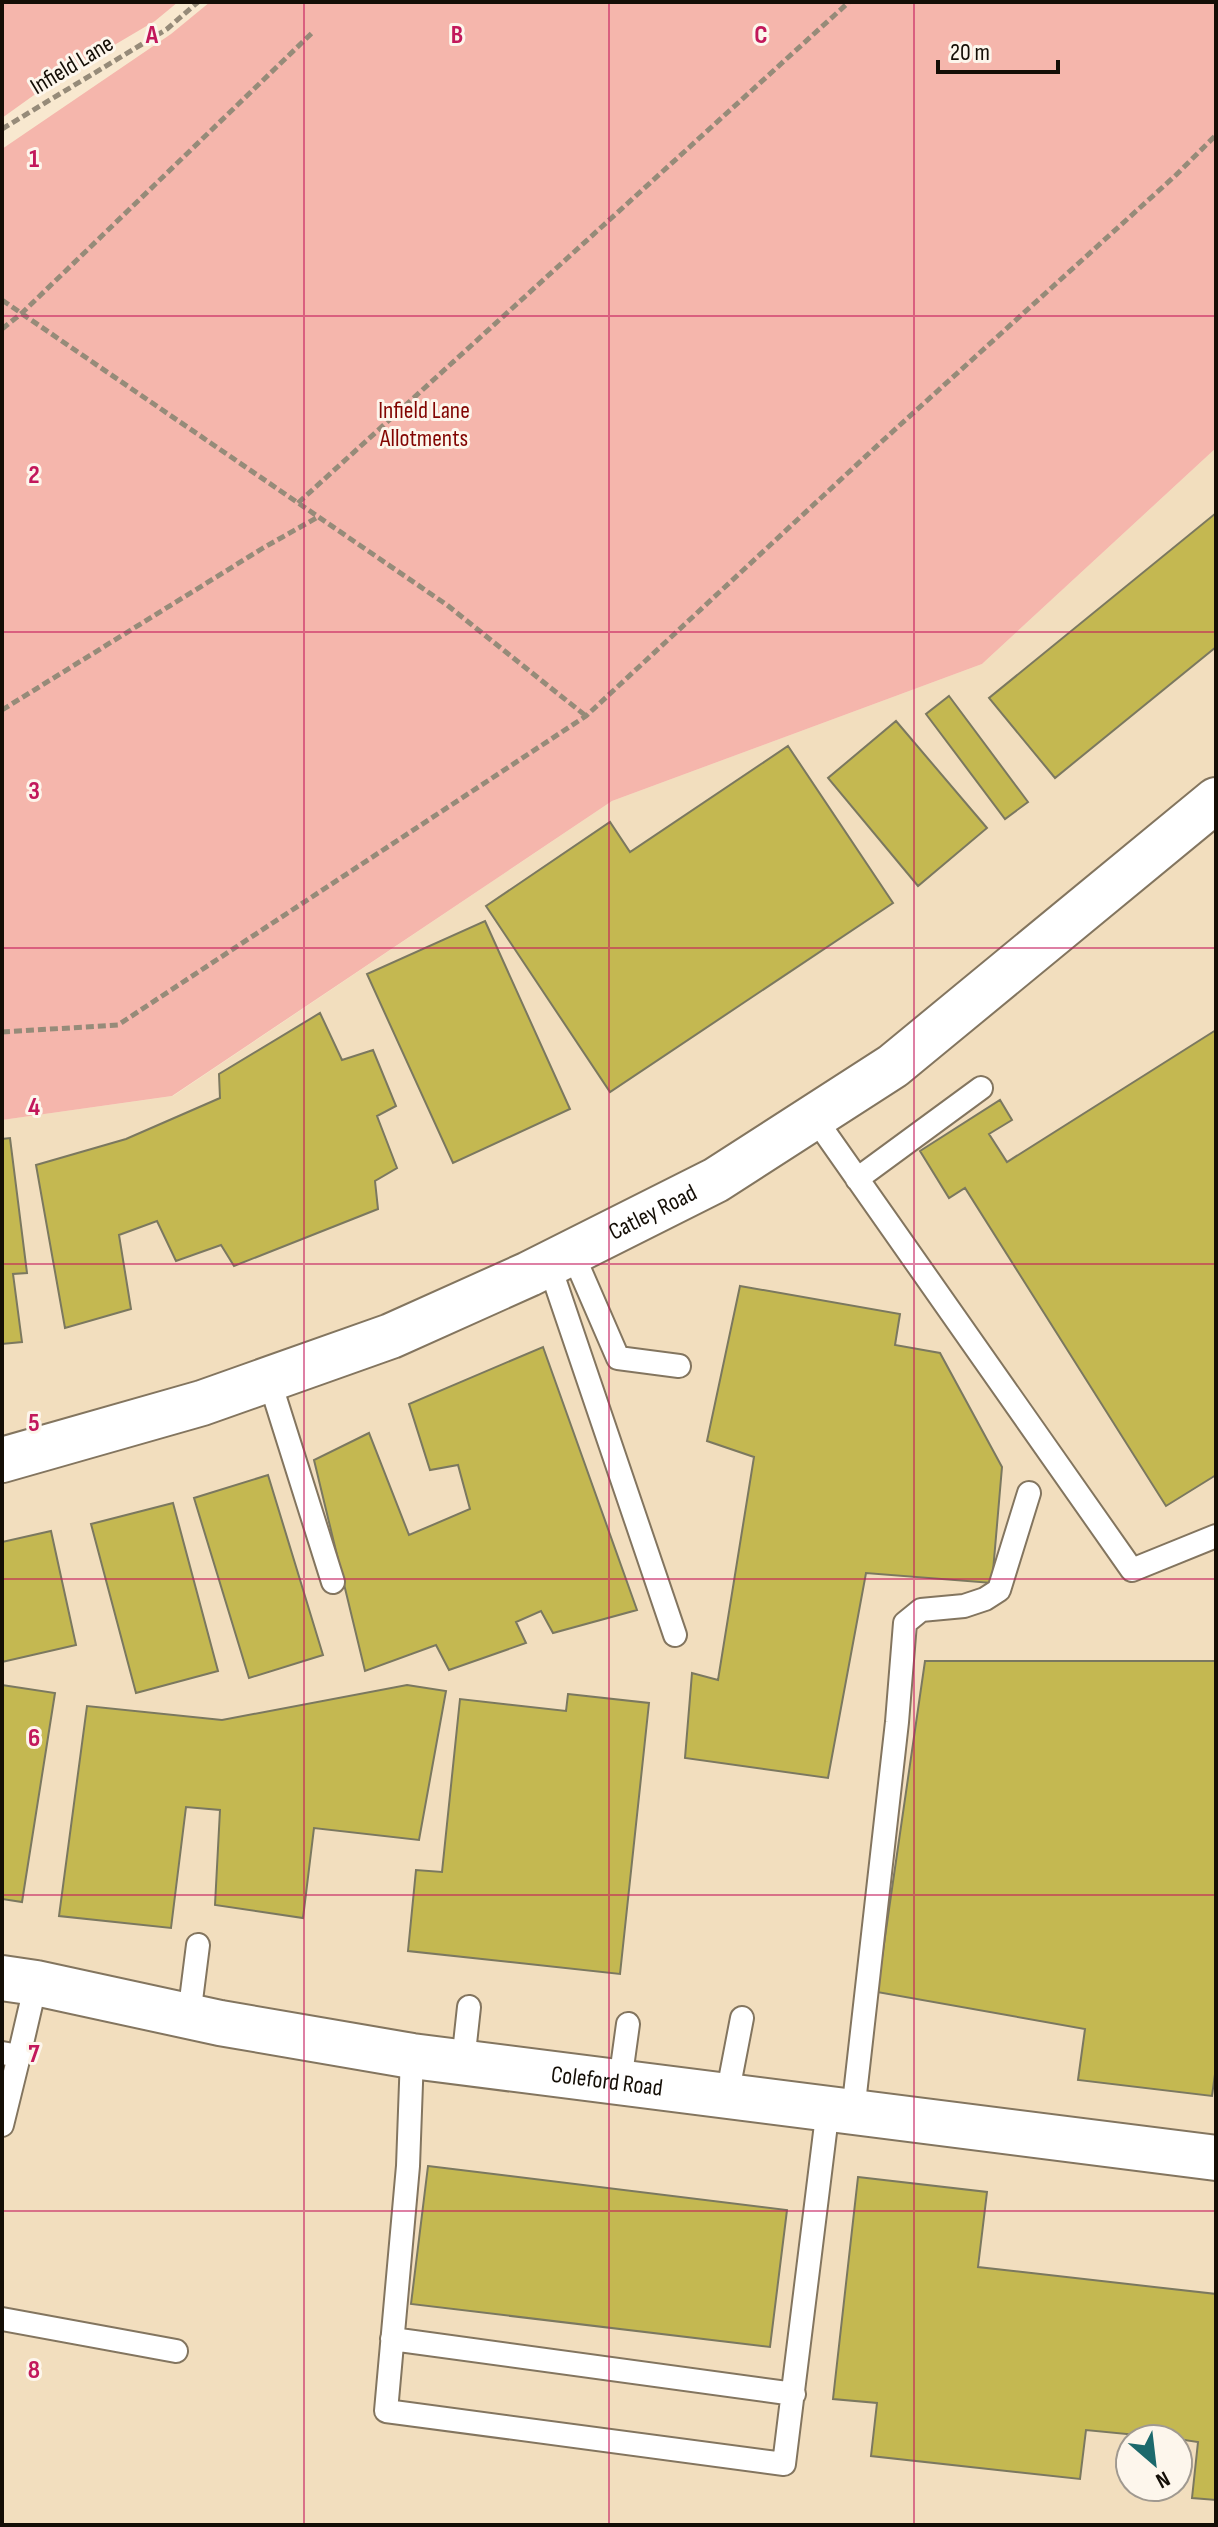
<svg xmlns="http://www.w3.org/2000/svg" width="1218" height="2527" font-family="'Sofia Sans Condensed',sans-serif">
<rect width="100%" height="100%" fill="#f8e8cf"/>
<path fill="#f2debe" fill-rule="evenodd" d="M1216,448V2525H2V1120L173,1096L612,801L982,664ZM1130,2439H1178V2487H1130Z"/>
<path fill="#f5b6ac" d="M2,2H178L155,21L55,80L2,118Z
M210,2H1216V448L982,664L612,801L172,1096L2,1120V149L171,34Z"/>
<path fill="#c4b851" stroke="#7b785f" stroke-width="2" d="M1216,513V647L1055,778L989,698Z
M949,696L1028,802L1005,819L926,714Z
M896,721L987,828L918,886L828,778Z
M788,746L893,903L610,1092L486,906L610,822L630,852Z
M485,921L570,1109L453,1163L367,974Z
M320,1013L342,1060L373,1050L396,1106L377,1116L397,1168L375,1181L378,1209L234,1266L221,1245L176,1261L157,1221L119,1235L131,1309L65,1328L36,1165L126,1139L220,1098L219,1074Z
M1216,1030V1475L1166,1506L965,1188L949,1198L920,1151L1000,1100L1012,1120L989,1134L1007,1162Z
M10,1138L27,1273L13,1274L22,1342L2,1344V1139Z
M740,1286L900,1314L895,1345L940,1353L1002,1467L992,1583L866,1573L828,1778L685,1758L692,1673L718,1680L754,1457L707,1441Z
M543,1347L637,1610L553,1633L541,1611L516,1622L526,1643L449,1670L436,1645L365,1671L314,1460L369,1433L409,1535L470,1509L458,1465L430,1470L409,1404Z
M268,1475L323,1655L249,1678L194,1498Z
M173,1503L218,1671L136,1693L91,1524Z
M51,1531L76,1645L2,1662V1542Z
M925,1661H1216V2067L1212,2096L1078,2080L1085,2029L877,1992Z
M2,1685L55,1693L22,1902L2,1899Z
M407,1685L446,1691L419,1840L314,1828L303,1918L215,1905L220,1810L186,1807L171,1928L59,1916L87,1706L222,1720Z
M568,1694L649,1703L620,1974L408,1951L416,1870L442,1872L460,1699L566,1711Z
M428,2166L787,2210L770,2347L411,2304Z
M858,2177L987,2192L978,2267L1216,2294V2500L1192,2498L1198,2442L1178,2439L1086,2430L1080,2479L871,2456L877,2403L833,2399Z"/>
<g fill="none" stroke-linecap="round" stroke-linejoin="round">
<g stroke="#83755f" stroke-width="26">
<path id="lane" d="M814,1117L1132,1570L1216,1536
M857,1179L981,1088
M572,1252L618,1358L679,1366
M549,1264L675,1635
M269,1379L333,1582
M189,2016L198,1945
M2,2053L19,2056L36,1983
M412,2056L408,2166L386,2411L784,2464L828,2108
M463,2062L469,2007
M620,2082L628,2024
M727,2096L742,2018
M853,2112L897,1722L905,1623L921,1610L964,1606L985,1599L999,1590L1029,1493
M2,2125L19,2056
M2,2319L176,2351
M392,2339L794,2394"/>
</g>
<g stroke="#83755f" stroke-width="48">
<g id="street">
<path id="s1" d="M2,1460L202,1403L391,1336L529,1274L716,1180L893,1066L1216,800"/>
<path id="s2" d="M2,1978L36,1983L220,2023L412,2056L1216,2158"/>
</g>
</g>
<path stroke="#968b79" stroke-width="5" stroke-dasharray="8 4" stroke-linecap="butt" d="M2,129L167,29L198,2
M2,300L447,605L586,716
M2,329L22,313L314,31
M298,503L849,2
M2,710L263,548L318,517
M2,1032L118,1025L586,716L879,444L1176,175L1216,135"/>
<use href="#lane" stroke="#fff" stroke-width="22"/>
<use href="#street" stroke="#fff" stroke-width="44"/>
</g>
<path fill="none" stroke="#c2185b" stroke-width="2" stroke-opacity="0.55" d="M304,2V2525M609,2V2525M914,2V2525M2,316H1216M2,632H1216M2,948H1216M2,1264H1216M2,1579H1216M2,1895H1216M2,2211H1216"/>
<g text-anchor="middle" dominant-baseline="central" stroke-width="6" stroke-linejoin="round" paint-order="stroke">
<g font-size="24" fill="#140e06" stroke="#fdf6ec">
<text transform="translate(72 65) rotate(-31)">Infield Lane</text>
<text stroke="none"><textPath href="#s1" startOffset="698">Catley Road</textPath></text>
<text stroke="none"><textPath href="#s2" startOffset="614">Coleford Road</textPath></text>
</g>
<g font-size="24" fill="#820502" stroke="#fdf6ec">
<text x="424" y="410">Infield Lane<tspan x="424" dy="28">Allotments</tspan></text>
</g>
</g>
<g font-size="26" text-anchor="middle" font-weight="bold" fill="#c2185b" stroke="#fdf6ec" stroke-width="6" stroke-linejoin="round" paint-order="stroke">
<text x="152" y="43">A</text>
<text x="457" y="43">B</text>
<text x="761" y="43">C</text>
<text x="34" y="167">1</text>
<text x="34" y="483">2</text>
<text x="34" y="799">3</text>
<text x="34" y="1115">4</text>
<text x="34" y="1431">5</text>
<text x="34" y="1746">6</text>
<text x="34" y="2062">7</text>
<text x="34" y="2378">8</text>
</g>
<rect width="1218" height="2527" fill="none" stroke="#140e06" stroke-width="8"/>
<g transform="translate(1154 2463) rotate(152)"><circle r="38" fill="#fdf6ec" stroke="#a09990" stroke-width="2"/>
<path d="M0-6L14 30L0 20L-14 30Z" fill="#1c696c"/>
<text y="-12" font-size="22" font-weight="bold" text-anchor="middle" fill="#140e06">N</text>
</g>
<path d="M938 60v12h120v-12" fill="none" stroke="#140e06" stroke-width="4"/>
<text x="950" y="60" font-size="24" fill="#140e06" stroke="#fdf6ec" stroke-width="6" paint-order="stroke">20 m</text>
</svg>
